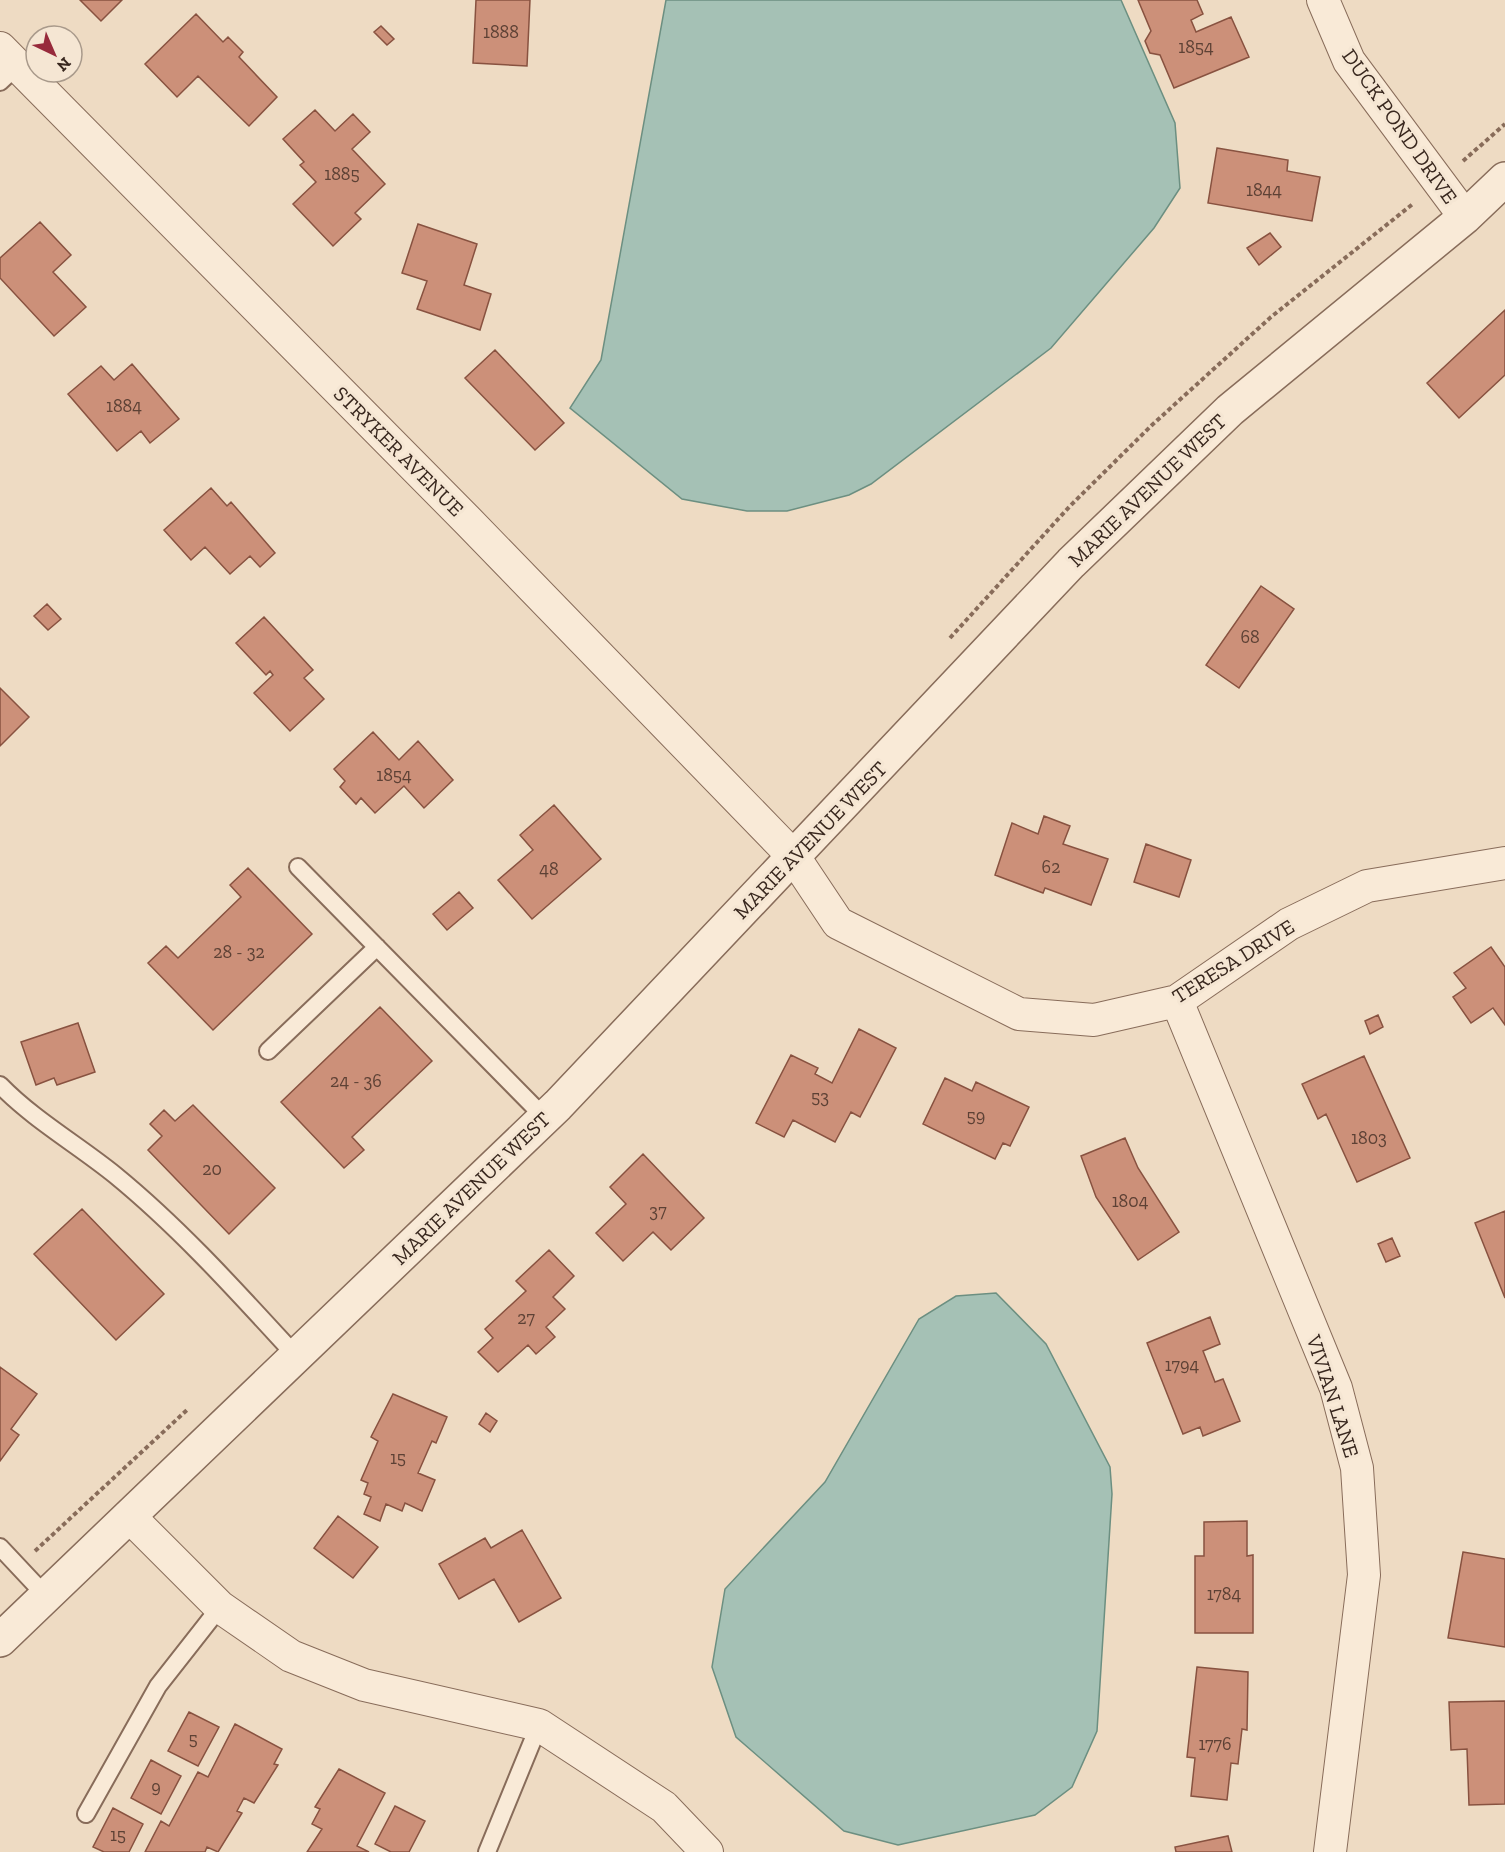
<svg xmlns="http://www.w3.org/2000/svg" width="1505" height="1852" font-family="'Zilla Slab',serif">
<rect width="100%" height="100%" fill="#eedbc3"/>
<path fill="#a5c1b5" stroke="#6c8f81" stroke-width="1.5" d="M666,0H1121L1175,123L1180,188L1154,228L1051,348L871,484L849,495L787,511H747L682,499L570,408L601,360Z
M996,1293L1046,1344L1110,1467L1112,1494L1097,1731L1072,1787L1035,1815L898,1845L844,1831L736,1737L712,1667L725,1589L825,1482L919,1319L956,1296Z"/>
<path fill="#cc9079" stroke="#885240" stroke-width="1.5" d="M80,0H122L101,21Z
M476,0H530L527,66L473,63Z
M1138,0H1197L1203,14L1191,20L1196,32L1231,17L1249,57L1174,88L1160,55L1150,53L1145,41L1151,31Z
M196,14L223,42L228,37L243,52L239,57L277,97L249,126L198,76L177,97L145,64Z
M381,26L394,39L387,45L374,32Z
M315,110L335,131L353,114L370,132L352,149L385,184L355,213L361,219L333,246L293,204L316,182L300,165L304,162L283,139Z
M1217,148L1288,160L1287,171L1320,177L1312,221L1208,203Z
M40,222L71,255L53,272L86,307L54,336L0,278V258Z
M418,224L477,244L464,285L491,294L480,330L417,309L427,281L402,273Z
M1270,233L1281,247L1259,265L1247,248Z
M1505,310V375L1459,418L1427,383Z
M495,350L564,423L535,450L465,378Z
M132,364L179,419L150,443L141,431L117,451L68,394L101,366L114,380Z
M211,488L227,506L231,502L275,553L260,567L250,556L230,574L205,547L191,560L164,530Z
M1261,586L1294,609L1239,688L1206,665Z
M47,604L61,619L48,630L34,616Z
M264,617L313,670L304,678L324,699L290,731L254,693L273,675L270,671L266,675L236,643Z
M0,688L29,717L0,746Z
M373,732L399,760L418,741L453,780L424,808L404,786L375,813L361,798L356,804L340,787L345,781L334,769Z
M554,805L601,859L532,919L498,880L533,850L520,835Z
M1044,816L1070,826L1063,844L1108,859L1091,905L1045,888L1043,893L995,875L1012,823L1038,834Z
M1146,844L1191,860L1179,897L1134,882Z
M248,868L312,934L213,1030L148,963L166,946L178,958L241,897L230,885Z
M459,892L473,908L447,930L433,914Z
M1491,947L1505,967V1025L1493,1008L1471,1023L1453,997L1466,988L1454,973Z
M380,1007L432,1061L352,1137L364,1150L344,1168L281,1102Z
M1378,1015L1383,1027L1370,1034L1365,1021Z
M78,1023L95,1072L57,1085L54,1078L36,1085L21,1042Z
M859,1029L896,1048L860,1117L851,1112L835,1142L793,1120L784,1137L756,1123L791,1055L818,1068L815,1074L832,1083Z
M1364,1056L1410,1158L1357,1182L1326,1114L1318,1119L1302,1084Z
M945,1078L972,1091L976,1082L1029,1107L1010,1146L1003,1143L995,1159L923,1124Z
M193,1105L275,1188L229,1234L148,1150L162,1136L150,1124L164,1110L175,1121Z
M1125,1138L1138,1168L1179,1232L1138,1260L1096,1197L1081,1156Z
M643,1154L704,1218L671,1250L653,1232L623,1261L596,1233L626,1204L610,1187Z
M82,1209L164,1294L116,1340L34,1254Z
M1505,1211V1298L1475,1223Z
M1392,1238L1400,1256L1386,1262L1378,1244Z
M549,1250L574,1276L553,1297L565,1309L546,1327L555,1337L536,1354L528,1345L498,1372L478,1352L493,1338L485,1329L526,1291L516,1281Z
M1210,1317L1220,1344L1203,1351L1215,1382L1223,1379L1240,1421L1203,1436L1200,1427L1183,1434L1147,1343Z
M0,1367L37,1394L11,1429L19,1435L0,1461Z
M393,1394L447,1417L436,1443L432,1441L418,1473L435,1480L422,1511L405,1503L402,1511L386,1504L380,1521L364,1514L371,1497L364,1494L368,1483L361,1480L378,1441L371,1437Z
M486,1413L497,1421L490,1432L479,1424Z
M338,1516L378,1547L353,1578L314,1548Z
M1247,1521V1556L1253,1555V1633H1195V1556H1204V1522Z
M522,1530L561,1598L519,1622L494,1579L459,1599L439,1564L485,1538L491,1548Z
M1463,1552L1505,1559V1647L1448,1638Z
M1197,1667L1248,1672L1247,1730L1242,1729L1238,1764L1231,1763L1227,1800L1191,1796L1195,1758L1187,1757Z
M1505,1701V1804L1469,1805L1467,1749L1451,1750L1449,1702Z
M189,1712L219,1727L198,1766L168,1751Z
M235,1724L282,1749L274,1764L278,1765L254,1803L244,1798L237,1811L242,1813L218,1852L207,1847L205,1852H145L161,1821L169,1826L198,1772L208,1777Z
M151,1760L181,1776L161,1814L131,1798Z
M339,1769L385,1793L357,1846L369,1852H307L322,1829L312,1824L320,1809L315,1807Z
M395,1806L425,1821L409,1852H391L375,1844Z
M113,1808L143,1824L129,1852H104L93,1847Z
M1228,1836L1232,1852H1176L1175,1847Z"/>
<g fill="none" stroke-linecap="round" stroke-linejoin="round">
<g stroke="#886c5a" stroke-width="20">
<path id="service" d="M0,82L17,66
M298,867L545,1118
M268,1051L377,947
M0,1085C34,1120 78,1145 115,1175C181,1229 239,1294 296,1356
M0,1547L46,1596
M86,1814L158,1686L220,1607
M487,1852L539,1725"/>
</g>
<g stroke="#886c5a" stroke-width="34">
<path id="minor" d="M1323,0L1349,61L1465,217
M0,48L468,521L794,857L838,923L1019,1014L1094,1020L1177,1001L1289,924L1367,886L1505,863
M1177,1001L1336,1388L1357,1468L1364,1575L1330,1852
M129,1516L220,1607L291,1656L364,1685L539,1725L664,1807L707,1852"/>
</g>
<g stroke="#886c5a" stroke-width="36">
<path id="tertiary" d="M0,1640L558,1105L1071,563L1230,410L1465,217L1505,179"/>
</g>
<path stroke="#886c5a" stroke-width="4" stroke-dasharray="4.5 3" stroke-linecap="butt" d="M1463,161L1505,124
M950,638L1070,506L1152,425L1271,317L1414,203
M35,1551L188,1409"/>
<use href="#service" stroke="#f9ead7" stroke-width="16"/>
<use href="#minor" stroke="#f9ead7" stroke-width="32"/>
<use href="#tertiary" stroke="#f9ead7" stroke-width="33"/>
</g>
<g text-anchor="middle" dominant-baseline="central" stroke-width="6" stroke-linejoin="round" paint-order="stroke">
<g font-size="18" fill="#5d4135">
<text x="501" y="32">1888</text>
<text x="1196" y="47">1854</text>
<text x="342" y="174">1885</text>
<text x="1264" y="190">1844</text>
<text x="124" y="406">1884</text>
<text x="1250" y="637">68</text>
<text x="394" y="775">1854</text>
<text x="1051" y="867">62</text>
<text x="549" y="869">48</text>
<text x="239" y="952">28 - 32</text>
<text x="356" y="1081">24 - 36</text>
<text x="820" y="1097">53</text>
<text x="976" y="1116">59</text>
<text x="1369" y="1138">1803</text>
<text x="212" y="1169">20</text>
<text x="1130" y="1201">1804</text>
<text x="658" y="1211">37</text>
<text x="526" y="1318">27</text>
<text x="1182" y="1365">1794</text>
<text x="398" y="1458">15</text>
<text x="1224" y="1594">1784</text>
<text x="193" y="1739">5</text>
<text x="1215" y="1744">1776</text>
<text x="156" y="1787">9</text>
<text x="118" y="1835">15</text>
</g>
<g font-size="21" fill="#38271e" stroke="#f5e6d3">
<text transform="translate(1400 126) rotate(55)">DUCK POND DRIVE</text>
<text transform="translate(399 451) rotate(45)">STRYKER AVENUE</text>
<text transform="translate(1147 490) rotate(-44)">MARIE AVENUE WEST</text>
<text transform="translate(810 840) rotate(-46)">MARIE AVENUE WEST</text>
<text transform="translate(1233 961) rotate(-32)">TERESA DRIVE</text>
<text transform="translate(471 1188) rotate(-44)">MARIE AVENUE WEST</text>
<text transform="translate(1333 1396) rotate(72)">VIVIAN LANE</text>
</g>
</g>
<g transform="translate(54 54) rotate(136)"><circle r="28" fill="#f5e6d3" stroke="#a99a8b" stroke-width="1.5"/>
<path d="M0-4.5L10 22L0 15L-10 22Z" fill="#972a3b"/>
<text y="-9" font-size="16" font-weight="bold" text-anchor="middle" fill="#38271e">N</text>
</g>
</svg>
